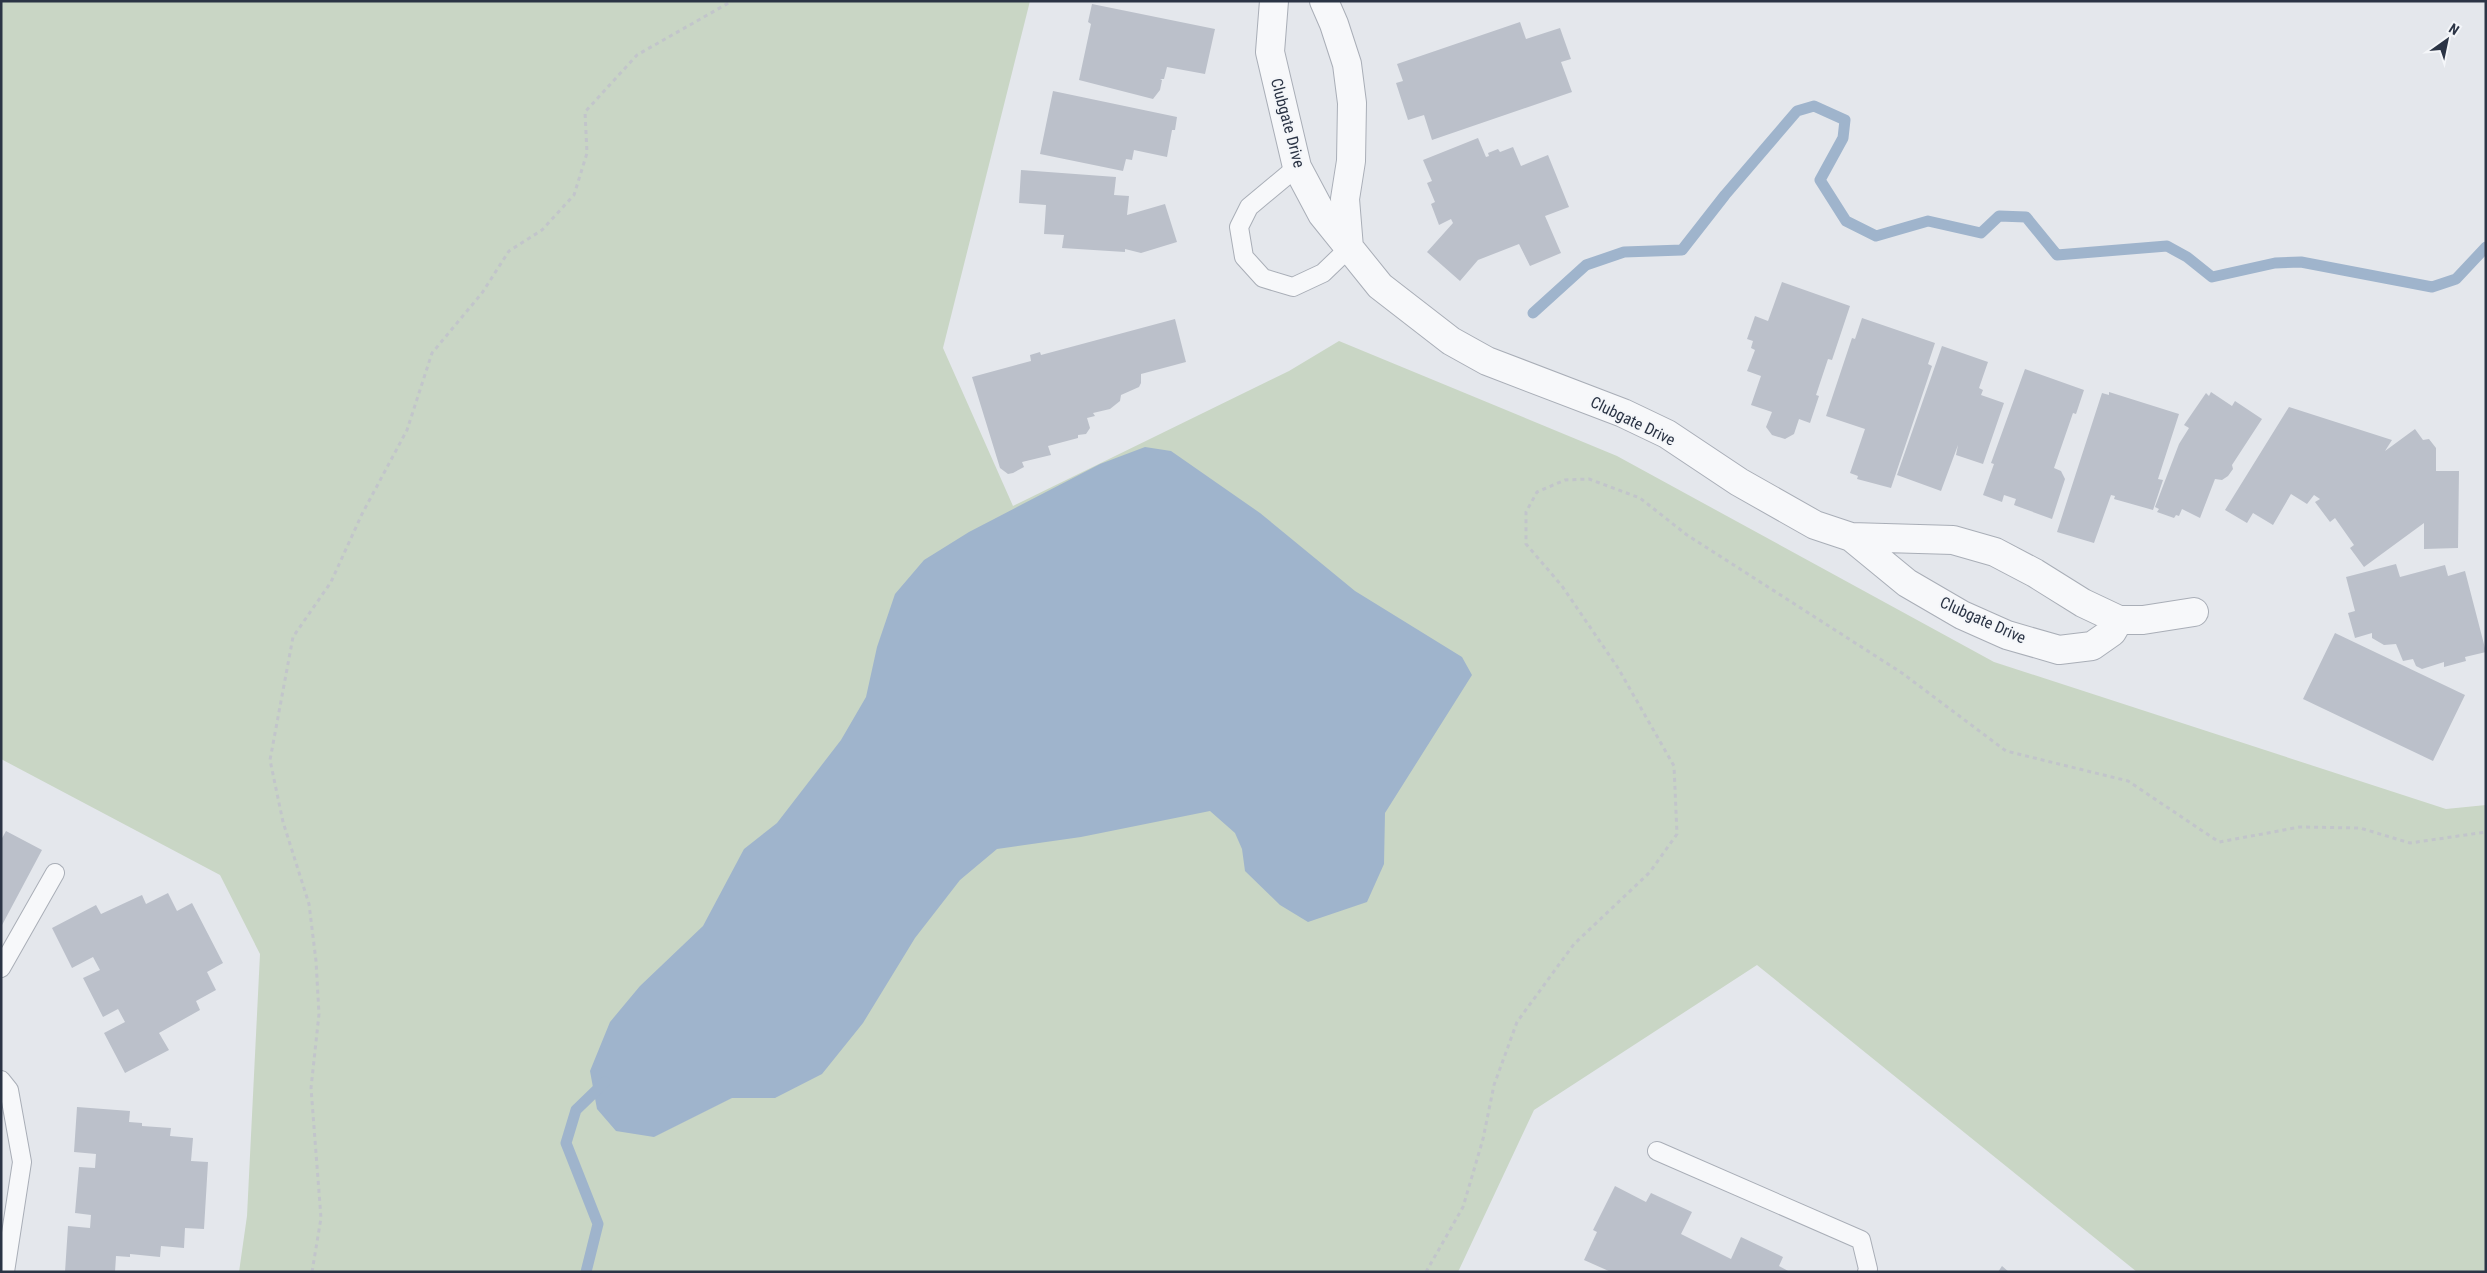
<svg xmlns="http://www.w3.org/2000/svg" width="2487" height="1273" font-family="'Roboto Condensed',sans-serif">
<rect width="100%" height="100%" fill="#e4e7ec"/>
<path fill="#c9d6c5" d="M1,1H1030L943,348L1013,506L1289,371L1339,341L1617,456L1994,662L2446,809L2486,805V1272H2137L1757,965L1534,1110L1458,1272H239L247,1216L260,954L220,875L1,759Z"/>
<path fill="#9fb4cc" d="M1145,447L1171,451L1260,513L1355,591L1462,657L1472,675L1385,813L1384,864L1367,902L1308,922L1280,905L1245,871L1242,849L1235,833L1210,811L1081,837L997,849L960,880L915,938L863,1023L822,1074L775,1098H732L654,1137L616,1131L597,1109L590,1071L610,1022L640,986L703,926L744,849L777,823L841,740L866,697L877,647L895,594L924,560L969,532L1100,464Z"/>
<g fill="none" stroke-linecap="round" stroke-linejoin="round">
<path stroke="#9fb4cc" stroke-width="11" d="M1533,313L1586,265L1624,252L1682,250L1725,195L1797,111L1814,106L1845,120L1843,138L1820,180L1846,221L1876,236L1928,221L1981,233L1999,216L2026,217L2057,255L2167,246L2187,257L2212,277L2275,263L2301,262L2432,287L2456,279L2486,247
M586,1272L598,1224L566,1143L576,1110L605,1082"/>
</g>
<path fill="#bbc0ca" d="M1092,4L1215,29L1205,74L1167,67L1164,79H1160L1162,80L1160,90L1153,99L1079,80L1091,24L1088,22Z
M1520,22L1526,39L1560,28L1571,59L1561,62L1572,92L1432,140L1424,115L1408,120L1396,83L1403,81L1397,64Z
M1053,91L1177,117L1175,130H1172L1167,157L1134,150L1132,160L1126,159L1123,171L1040,154Z
M1478,138L1486,157L1489,156L1488,153L1498,149L1500,152L1513,147L1521,166L1548,155L1569,207L1545,216L1561,253L1530,266L1519,244L1478,260L1460,281L1427,252L1453,223L1451,219L1439,225L1431,204L1435,202L1427,183L1432,181L1423,160Z
M1021,170L1116,177L1114,195L1129,196L1127,215L1165,204L1177,242L1141,253L1125,249V252L1062,248L1064,235L1044,234L1046,205L1019,203Z
M1782,282L1850,306L1832,360L1828,359L1816,395L1819,396L1810,423L1799,419L1794,434L1785,439L1772,435L1766,427L1772,412L1751,405L1761,376L1747,371L1755,350L1751,348L1753,341L1747,339L1755,316L1768,321Z
M1862,318L1935,343L1928,364L1932,366L1891,488L1857,479L1858,476L1850,473L1865,429L1826,416L1852,338L1855,339Z
M1175,319L1186,362L1141,374V383L1139,387L1121,395L1120,401L1110,409L1093,413L1095,416L1087,418L1090,428L1086,434L1078,435V438L1048,446L1051,455L1022,462L1024,467L1013,473L1008,474L1000,468L972,377L1031,361L1030,355L1040,352L1041,355Z
M1942,346L1988,362L1979,388L1983,390L1981,395L2004,403L1983,464L1956,455L1958,445L1941,491L1897,475Z
M2025,369L2084,390L2076,414L2073,413L2054,468L2061,471L2065,479L2052,519L2014,505L2016,499L2004,495L2002,502L1983,495L1994,464L1991,463Z
M2109,392L2179,414L2158,479L2163,480L2153,510L2114,499L2115,496L2111,495L2094,543L2057,532L2102,393L2109,395Z
M2211,392L2232,406L2235,401L2262,419L2232,465L2233,469L2228,476L2222,480L2215,479L2200,518L2182,509L2179,516L2176,515L2174,518L2157,512L2159,509L2155,507L2179,444L2189,428L2184,425L2206,393L2209,396Z
M2289,407L2392,440L2385,451L2415,429L2423,440L2429,439L2436,448V471H2459L2458,548L2424,549V523L2364,567L2350,548L2354,545L2335,518L2330,522L2315,502L2320,499L2314,495L2307,504L2291,494L2273,525L2253,513L2247,523L2225,510Z
M2396,564L2400,577L2445,565L2448,576L2465,571L2486,652L2465,657L2466,661L2444,667V662L2422,669L2416,666L2413,659L2403,661L2396,644L2384,645L2372,638V633L2355,638L2348,613L2355,611L2346,577Z
M2335,633L2465,695L2433,761L2303,699Z
M6,831L42,850L1,927V840Z
M168,893L177,911L192,903L223,963L207,972L216,990L196,1001L200,1010L159,1033L169,1050L125,1073L104,1033L125,1022L118,1009L103,1017L83,978L100,970L93,957L72,968L52,928L96,905L101,914L142,895L146,904Z
M77,1107L130,1111L129,1122L142,1123V1126L171,1128L170,1136L193,1138L191,1161L208,1162L204,1229L185,1228L184,1248L161,1246L160,1257L130,1254V1257L116,1256L115,1272H65L68,1226L90,1228L91,1215L75,1213L79,1167L95,1168L96,1154L74,1152Z
M1615,1186L1646,1202L1651,1193L1692,1212L1681,1234L1731,1259L1741,1237L1783,1257L1779,1266L1790,1272H1611L1584,1260L1597,1232L1593,1230Z
M2002,1266L2009,1272H1998Z"/>
<g fill="none" stroke-linecap="round" stroke-linejoin="round">
<g stroke="#a9aeb7" stroke-width="20">
<path id="lane" d="M1297,167L1249,207L1239,227L1244,257L1263,278L1293,287L1323,273L1349,248
M1,968L55,873
M1,1080L9,1090L22,1162L5,1272
M1657,1151L1861,1240L1868,1269L1867,1272"/>
</g>
<g stroke="#a9aeb7" stroke-width="30">
<path id="street" d="M1274,1L1270,52L1297,167L1322,214L1380,286L1451,341L1487,361L1623,413L1667,434L1739,482L1815,525L1851,537L1907,583L1962,615L2007,635L2059,650L2092,646L2112,632L2119,620
M1324,1L1334,24L1347,64L1352,103L1351,161L1345,199L1349,248
M1851,537L1953,540L1995,552L2035,573L2083,603L2119,620H2143L2194,612"/>
</g>
<path stroke="#c2c5cb" stroke-width="3" stroke-dasharray="4 4" stroke-linecap="butt" d="M312,1272L321,1218L311,1088L319,1014L316,961L309,904L283,822L270,760L293,637L331,582L362,514L407,430L432,353L482,293L509,251L542,230L574,195L587,153L585,112L637,55L732,1
M1426,1272L1463,1207L1483,1139L1494,1085L1517,1022L1574,944L1650,872L1677,834L1674,766L1618,668L1562,586L1526,544V512L1537,492L1565,480L1589,479L1640,498L1687,535L1902,673L2006,751L2128,781L2219,842L2300,827L2360,828L2410,843L2486,832"/>
<use href="#lane" stroke="#f7f8fa" stroke-width="18"/>
<use href="#street" stroke="#f7f8fa" stroke-width="28"/>
</g>
<g text-anchor="middle" dominant-baseline="central" stroke-width="4" stroke-linejoin="round" paint-order="stroke">
<g font-size="16" fill="#2b3445" stroke="#f4f6f9">
<text transform="translate(1288 123) rotate(75)">Clubgate Drive</text>
<text transform="translate(1633 421) rotate(26)">Clubgate Drive</text>
<text transform="translate(1983 620) rotate(24)">Clubgate Drive</text>
</g>
</g>
<rect width="2487" height="1273" fill="none" stroke="#2b3445" stroke-width="5"/>
<g transform="translate(2447 40) rotate(33)" stroke="#f4f6f9" stroke-width="4" paint-order="stroke">
<path d="M0-4L9 19L0 12L-9 19Z" fill="#2b3445"/>
<text y="-8" font-size="14" font-weight="bold" text-anchor="middle" fill="#2b3445">N</text>
</g>
</svg>
